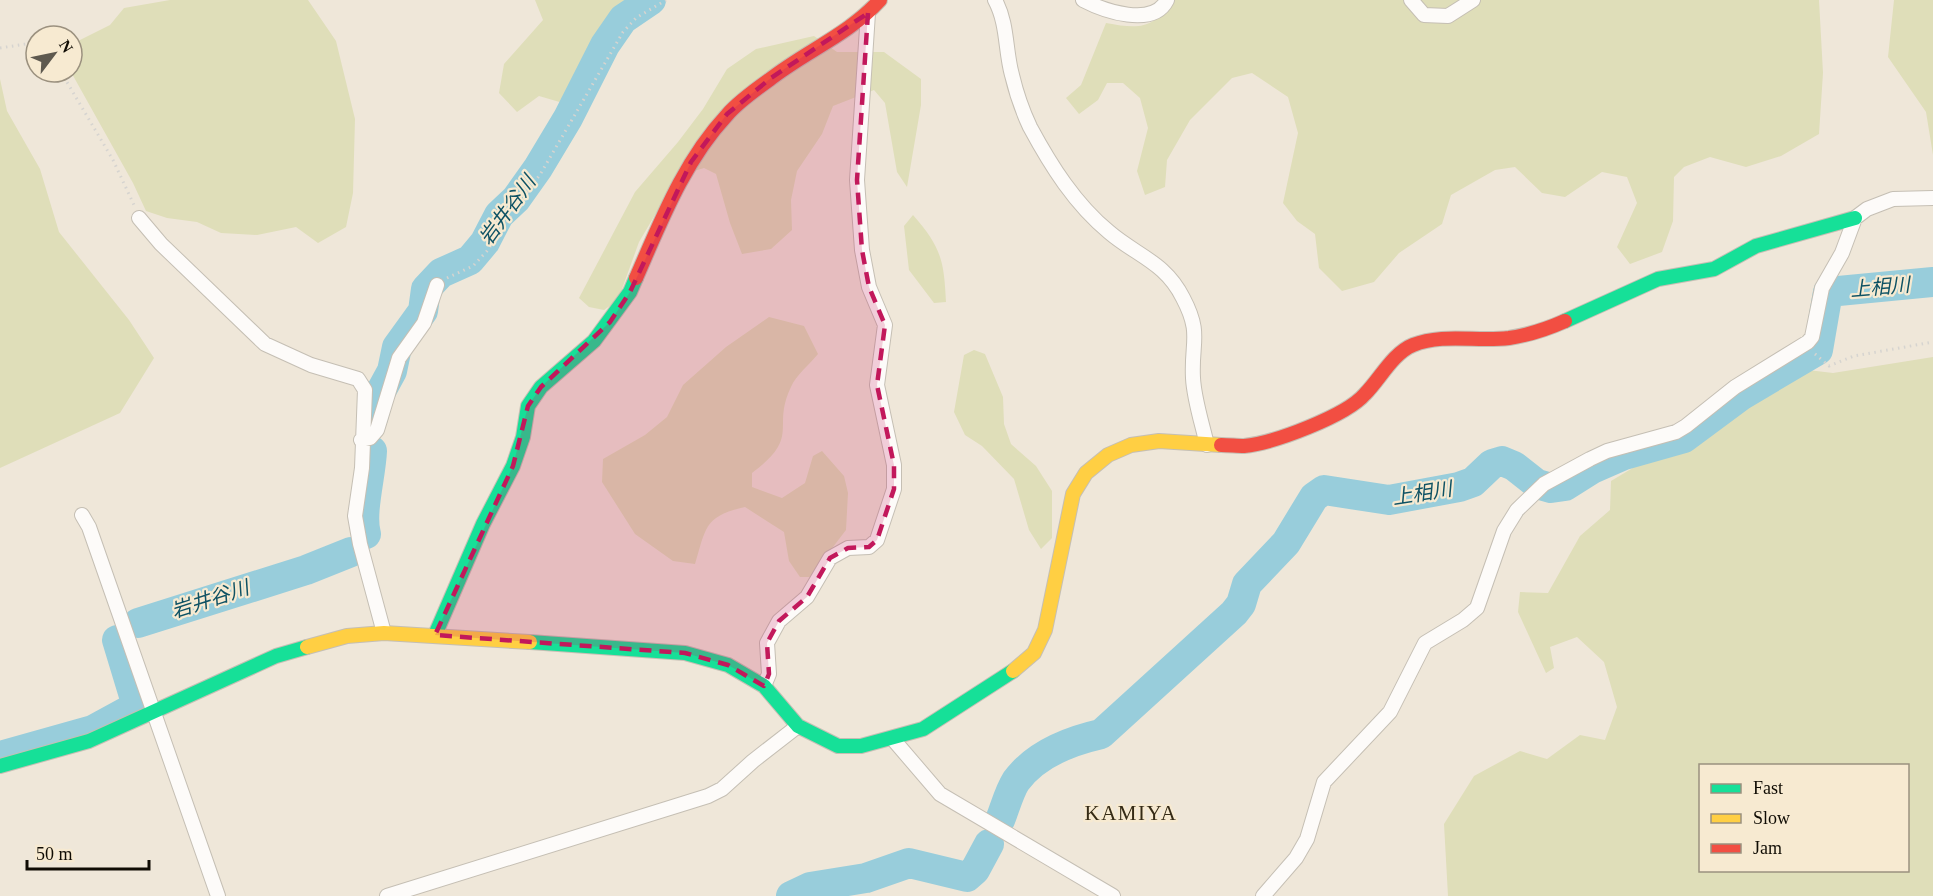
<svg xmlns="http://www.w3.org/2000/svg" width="1933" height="896" font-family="'Times New Roman','Noto Sans JP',serif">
<rect width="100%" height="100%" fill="#efe7d9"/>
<path fill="#dfdeb9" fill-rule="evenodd" d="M170,0H308L336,41L355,119L353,193L346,227L318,243L296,227L257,235L221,233L197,222L167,218L146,211L133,183L71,72L74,43L110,25L124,8Z
M535,0H643L617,16L563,103L539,96L517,112L499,93L504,64L543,20Z
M1171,0H1819L1823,73L1819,134L1781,156L1746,167L1710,157L1684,167L1674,177L1673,221L1662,252L1630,264L1617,247L1637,203L1627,177L1602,172L1565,197L1542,193L1515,167L1495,170L1451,195L1442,224L1399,253L1374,282L1342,291L1319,268L1315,234L1297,221L1283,203L1298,133L1288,97L1252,73L1232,78L1190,120L1167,160L1165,187L1145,195L1137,171L1148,128L1140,98L1123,83H1107L1098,100L1079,114L1066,98L1081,85L1106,23C1138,29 1154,30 1171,0Z
M1894,0H1933V155L1926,112L1888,57Z
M814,36L837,52H884L921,79V105L907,187L897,172L885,103L874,90L833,106L822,134L797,171L791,200L792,230L771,249L742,254L730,223L716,174L704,168L678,176L639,242L618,300L604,310L589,307L579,298L635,192L678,142L703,109L727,69L756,49Z
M0,79L7,111L40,169L59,232L129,320L154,358L120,413L0,468Z
M913,215C941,247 944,260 946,302L934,303L909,270L904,226Z
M769,317L804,326L818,354C810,364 796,375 791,387C771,428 802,436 752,473V487L782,498L805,483L813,456L822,451L844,476L848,493L846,530L810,577H800L789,561L784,532L745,507C704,516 706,528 695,564L673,561L635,534L602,482L603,459L645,435L667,417L683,385L726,347Z
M974,350L985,354L1003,397L1004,424L1011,444L1036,466L1052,491V538L1041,549L1029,530L1014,479L982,446L965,435L954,412L964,355Z
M1933,357V896H1448L1444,824L1474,776L1520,751L1547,759L1580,735L1605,740L1617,707L1604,662L1577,637L1550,647L1554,668L1546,673L1518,612L1520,592L1548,593L1580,536L1610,510L1611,481L1641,463L1697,441L1749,400L1799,369L1833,373ZM1700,766H1908V870H1700Z"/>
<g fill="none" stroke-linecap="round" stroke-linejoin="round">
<path stroke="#98cddb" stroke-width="30" d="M373,418L380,393L392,371L397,347L423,311L426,289L441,273L470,260L485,242L499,215L516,199L538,168L568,118L605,45L623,19L651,0
M366,534C360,513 371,476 372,451
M138,623L306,570L351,552
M0,756L93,730L137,706L117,640
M1000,820C1005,808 1009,792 1016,781C1036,754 1070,741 1101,734L1234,613L1241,604L1247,584L1286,543L1314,497L1324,490L1389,500L1459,487L1473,482L1492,464L1502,461L1514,466L1537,484L1551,488L1565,486L1592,469L1624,455L1684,438L1742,395L1818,350L1828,292L1933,282
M791,896L810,887L866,878L909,863L967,877L975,870L989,844"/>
<g stroke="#c5bfb4" stroke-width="16">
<path id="street" d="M995,0C1008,24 1005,50 1012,75C1016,92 1023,112 1030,127C1051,166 1075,204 1109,232C1137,256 1165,262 1183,298C1202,334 1191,342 1193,378C1194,399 1202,423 1207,445
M1083,0C1104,11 1153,28 1167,0
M1411,0L1424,15L1448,16L1473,0
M139,218L161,244L265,344L311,365L358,379L365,390L362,468L355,516L360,544L384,633
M361,440L370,438L377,430L399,358L424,323L437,285
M82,515L89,527L218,896
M764,686L769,674L767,643L779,621L807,597L830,558L848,548L869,547L877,540L894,489V465L877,385L885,325L869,287L862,250L857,180L868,13
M892,738L940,794L1113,896
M387,896L708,796L722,789L753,761L798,726
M1263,896L1296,858L1307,839L1324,782L1390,712L1425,643L1463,620L1477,608L1504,531L1517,510L1544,484L1590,459L1607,451L1676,432L1686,426L1735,387L1808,342L1812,337L1822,288L1842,253L1855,218L1867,209L1893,199L1933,198"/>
</g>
<g stroke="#c5bfb4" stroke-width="16">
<path id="fast" d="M1565,321L1658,279L1714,269L1756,246L1855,218
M435,635L483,524L513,466L523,437L528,406L541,387L594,341L630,292L636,278
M530,642L685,653L728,665L764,686L798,726L838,746H861L923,729L1013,671
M0,766L89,741L276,656L307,647"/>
</g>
<g stroke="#c5bfb4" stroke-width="16">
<path id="slow" d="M307,647L347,636L384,633L530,642
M1013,671L1034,653L1045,630L1073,494L1086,473L1108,455L1131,445L1159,441L1221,445"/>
</g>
<g stroke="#c5bfb4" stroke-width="16">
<path id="jam" d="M636,278C661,221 684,161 727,115C738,102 755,90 769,80C806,51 848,35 880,0
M1221,445C1229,445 1237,446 1244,446C1274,443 1346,416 1365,394C1380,379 1393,353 1413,345C1443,333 1477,342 1509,338C1529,335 1547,329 1565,321"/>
</g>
<path stroke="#d6d4d0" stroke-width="3" stroke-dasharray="1.5 4.5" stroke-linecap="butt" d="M0,48L26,44L36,46
M61,72L113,160L134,205
M447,278L473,266L487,251L541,173L623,32L636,18L666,0
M1815,354L1829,366L1854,356L1933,342"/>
<use href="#street" stroke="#fdfbf9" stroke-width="14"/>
<use href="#fast" stroke="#16e098" stroke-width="14"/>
<use href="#slow" stroke="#ffcf43" stroke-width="14"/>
<use href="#jam" stroke="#f24e42" stroke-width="14"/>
</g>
<path fill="#c2185b" fill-opacity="0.2" stroke="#c2185b" stroke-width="4.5" stroke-dasharray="12 8" stroke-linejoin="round" d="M868,13L857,180L862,250L869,287L885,325L877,385L894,465V489L877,540L869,547L848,548L830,558L807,597L779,621L767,643L769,674L764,686L728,665L685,653L435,635L513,466L528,406L541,387L610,322L630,292L691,162L727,114L771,78Z"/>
<g text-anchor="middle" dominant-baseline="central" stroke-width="4.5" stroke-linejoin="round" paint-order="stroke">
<g font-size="20" font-style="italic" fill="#0e5264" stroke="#f7ead1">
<text transform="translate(507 210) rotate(-54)">岩井谷川</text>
<text transform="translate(1880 287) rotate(-5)">上相川</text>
<text transform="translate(1422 493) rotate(-9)">上相川</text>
<text transform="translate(210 599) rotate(-18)">岩井谷川</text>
</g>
<g font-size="21" letter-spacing="1.5" fill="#352b16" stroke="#f7ead1">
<text x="1131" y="813">KAMIYA</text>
</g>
</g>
<rect x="1699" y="764" width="210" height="108" fill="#f7ead1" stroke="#9b917f" stroke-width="1.5"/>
<rect x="1711" y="784" width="30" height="9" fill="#16e098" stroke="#9b917f" stroke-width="1.5"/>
<text x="1753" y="794" font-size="18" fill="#100c04">Fast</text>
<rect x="1711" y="814" width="30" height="9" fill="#ffcf43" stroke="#9b917f" stroke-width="1.5"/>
<text x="1753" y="824" font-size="18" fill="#100c04">Slow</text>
<rect x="1711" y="844" width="30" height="9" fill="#f24e42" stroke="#9b917f" stroke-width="1.5"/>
<text x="1753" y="854" font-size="18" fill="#100c04">Jam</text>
<g transform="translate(54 54) rotate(58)"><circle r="28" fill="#f7ead1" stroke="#9b917f" stroke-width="1.5"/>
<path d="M0-4.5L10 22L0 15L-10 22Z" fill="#5e594f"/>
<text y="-9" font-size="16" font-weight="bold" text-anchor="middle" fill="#100c04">N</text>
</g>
<path d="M27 860v9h122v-9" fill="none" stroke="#100c04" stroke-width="3"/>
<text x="36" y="860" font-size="18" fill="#100c04" stroke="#f7ead1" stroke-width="4.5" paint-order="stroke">50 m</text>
</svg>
